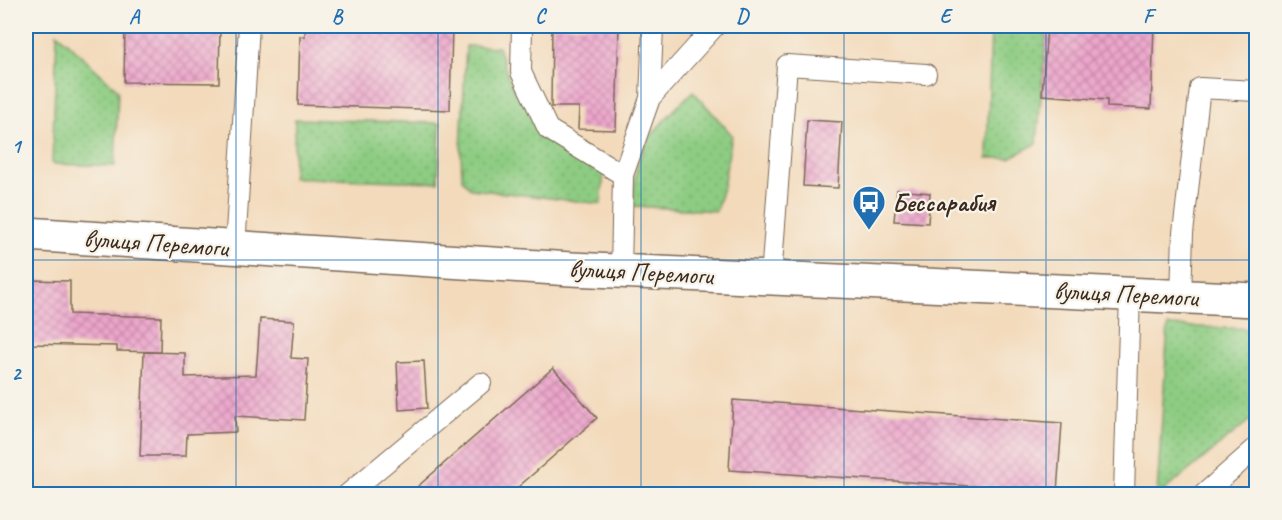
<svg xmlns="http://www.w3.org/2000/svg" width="1282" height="520" font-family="Caveat,sans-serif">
<defs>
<pattern id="grass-dots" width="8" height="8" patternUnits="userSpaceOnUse" patternTransform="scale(1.5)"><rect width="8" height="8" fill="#8dcc82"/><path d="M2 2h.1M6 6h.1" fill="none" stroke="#7baf70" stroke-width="1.8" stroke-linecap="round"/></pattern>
<pattern id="building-cross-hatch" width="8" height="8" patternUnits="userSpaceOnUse" patternTransform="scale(1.5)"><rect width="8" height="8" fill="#eda6cc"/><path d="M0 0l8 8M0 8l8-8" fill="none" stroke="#c187a5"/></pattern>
</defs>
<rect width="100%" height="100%" fill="#f7f3e8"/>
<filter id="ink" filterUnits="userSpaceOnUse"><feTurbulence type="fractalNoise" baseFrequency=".0167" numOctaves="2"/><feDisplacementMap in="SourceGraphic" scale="12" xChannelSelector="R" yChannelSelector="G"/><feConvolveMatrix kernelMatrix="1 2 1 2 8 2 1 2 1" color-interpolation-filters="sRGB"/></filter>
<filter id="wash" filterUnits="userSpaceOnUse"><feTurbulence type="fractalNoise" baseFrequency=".008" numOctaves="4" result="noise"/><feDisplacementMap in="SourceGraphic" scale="24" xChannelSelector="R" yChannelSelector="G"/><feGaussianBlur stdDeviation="1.35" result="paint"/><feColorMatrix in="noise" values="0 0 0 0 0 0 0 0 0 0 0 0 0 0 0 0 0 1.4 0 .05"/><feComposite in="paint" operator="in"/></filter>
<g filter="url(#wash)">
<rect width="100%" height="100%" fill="#f3dabb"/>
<path fill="url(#grass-dots)" stroke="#647b50" stroke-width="1.5" d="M991,26H1047L1037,143L1010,158H987Z
M57,33L118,90L115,166L52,164Z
M466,46L498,47L512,87L531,111L538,137L557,145L604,172L601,204L471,189L462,179L461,150Z
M693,91L732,135L723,187L716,211L632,206C634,187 635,168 642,151C649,133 679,105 693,91Z
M295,119L440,123L438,182L293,178Z
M1168,326L1256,329V415L1160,494H1157Z"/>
<g id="blocks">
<path fill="url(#building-cross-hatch)" d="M125,26H220L219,83L124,82Z
M305,26H452L450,110L298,105L300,36L305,37Z
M552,26H619L616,130L578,129L579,107H551Z
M1047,26H1154L1151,109L1107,107V100L1042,95Z
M807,120L842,122L838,188L803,186Z
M897,190L930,193L928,223L894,221Z
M31,280L70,281V314L161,317L160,352L117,351V346L29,344Z
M260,319L294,321L291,358L308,359L304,420L235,416L236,432L187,434L186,456H140L144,352L185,353V377L256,375Z
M424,361L427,408L399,410L397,362Z
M553,368L597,418L509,495H408Z
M733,400L1062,423L1057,492L729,470Z"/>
</g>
</g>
<g filter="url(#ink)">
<use href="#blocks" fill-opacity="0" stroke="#7b6855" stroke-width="1.5"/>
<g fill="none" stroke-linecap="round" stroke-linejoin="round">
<g stroke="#7b6855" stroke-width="22">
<path id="service" d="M522,26L521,72L548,129L623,175
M650,98L715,26
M235,248L249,26
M621,271L623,175L650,98L653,26
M771,278L787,65L926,74
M1181,297L1183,233L1200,88L1256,91
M348,494L481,383
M1124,494L1130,294
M1204,494L1256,448"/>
</g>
<g stroke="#7b6855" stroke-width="36">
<path id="minor" d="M26,234L571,269L1256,300"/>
</g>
<use href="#service" stroke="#fff" stroke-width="20"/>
<use href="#minor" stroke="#fff" stroke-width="33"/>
</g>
</g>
<path fill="none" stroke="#1f6fb2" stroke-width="1.5" stroke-opacity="0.55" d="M236,26V494M438,26V494M641,26V494M844,26V494M1046,26V494M26,260H1256"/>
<defs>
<g id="bus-pin" transform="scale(1.725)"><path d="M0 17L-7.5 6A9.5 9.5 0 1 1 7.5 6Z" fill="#1f6fb2" stroke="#f7f3e8"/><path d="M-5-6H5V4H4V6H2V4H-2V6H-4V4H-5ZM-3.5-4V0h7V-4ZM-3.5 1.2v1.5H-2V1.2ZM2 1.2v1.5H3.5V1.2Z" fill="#fff"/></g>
</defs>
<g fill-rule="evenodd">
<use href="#bus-pin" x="869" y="202"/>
</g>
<g text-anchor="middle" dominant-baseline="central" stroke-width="4.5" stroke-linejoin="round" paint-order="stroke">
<g font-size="26" font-weight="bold" fill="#3b2a1e" stroke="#f7f3e8" text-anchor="start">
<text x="892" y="202">Бессарабия</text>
</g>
<g font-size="26" fill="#3b2a1e" stroke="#f7f3e8">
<text transform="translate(156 243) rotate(4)">вулиця Перемоги</text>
<text transform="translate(641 272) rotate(3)">вулиця Перемоги</text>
<text transform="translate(1126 294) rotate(3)">вулиця Перемоги</text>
</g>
</g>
<rect width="1282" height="520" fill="none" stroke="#f7f3e8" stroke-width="66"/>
<rect x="33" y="33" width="1216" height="454" fill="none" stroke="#1f6fb2" stroke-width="2"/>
<g font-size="20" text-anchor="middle" font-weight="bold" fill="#1f6fb2">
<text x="134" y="23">A</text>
<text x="337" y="23">B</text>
<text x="540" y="23">C</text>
<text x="742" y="23">D</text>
<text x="945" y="23">E</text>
<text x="1148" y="23">F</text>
<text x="16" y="153">1</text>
<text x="16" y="380">2</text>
</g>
</svg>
